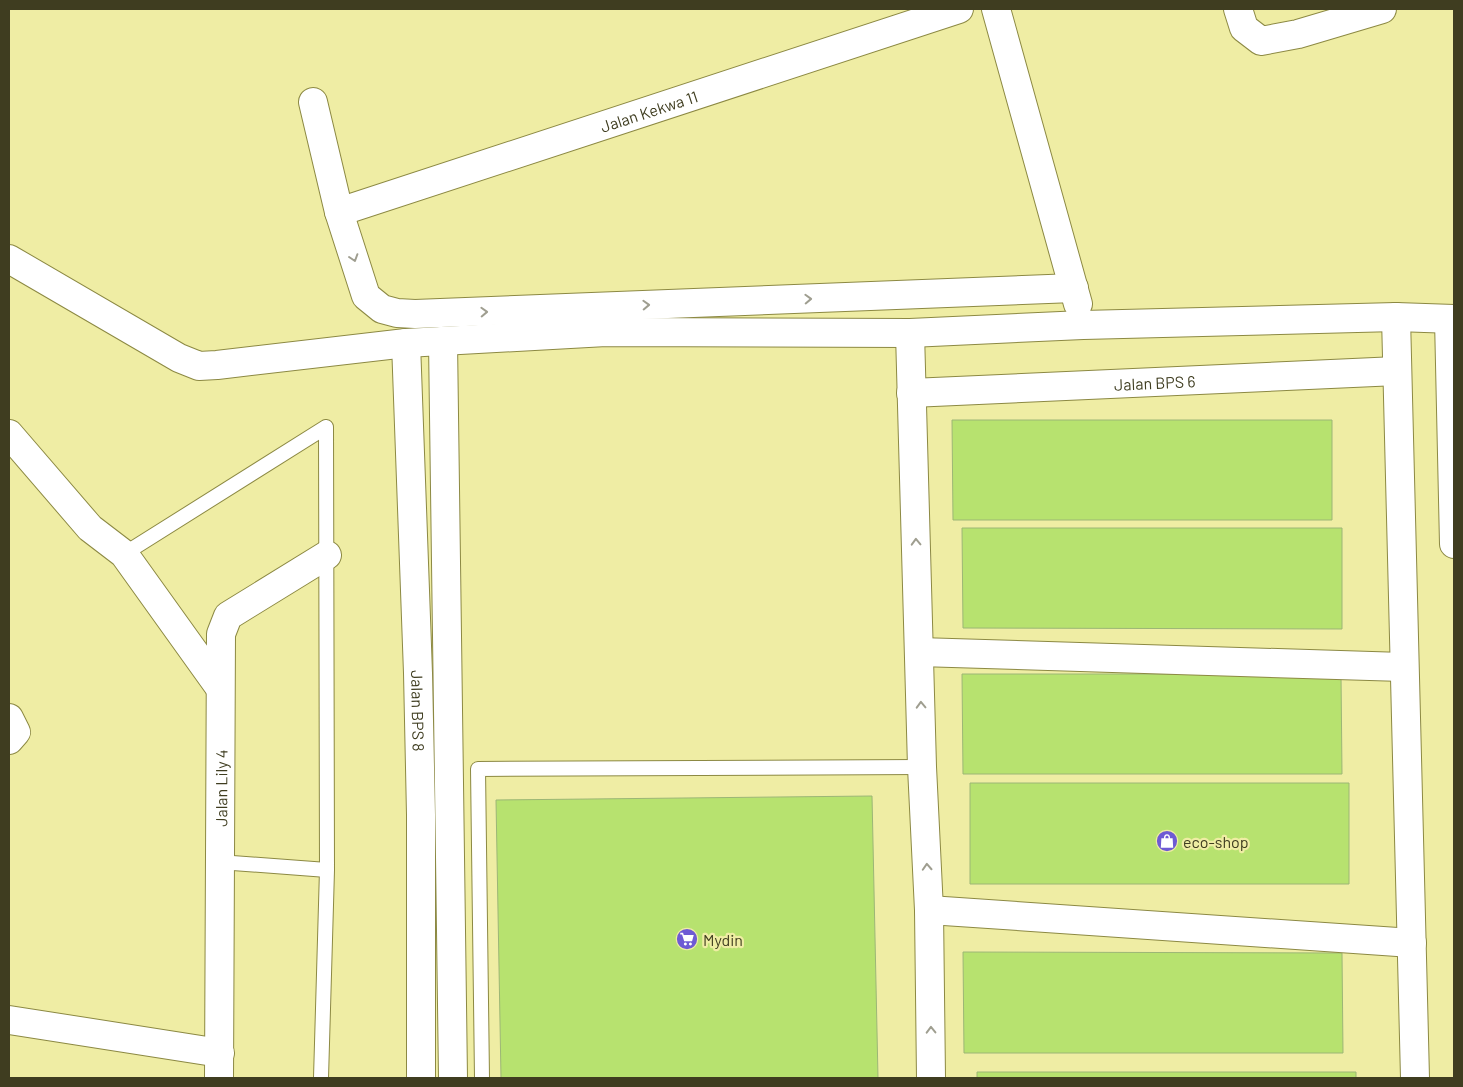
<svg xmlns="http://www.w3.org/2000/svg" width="1463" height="1087" font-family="Barlow,sans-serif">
<rect width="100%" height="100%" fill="#efeda4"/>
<path fill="#b7e26f" stroke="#9cb676" d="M952,420H1332V520H953Z
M962,528H1342V629L963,628Z
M962,674H1341L1342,774H963Z
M970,783H1349V884H970Z
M872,796L878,1078H501L496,800Z
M963,952L1342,953L1343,1053H964Z
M977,1072H1356V1078H977Z"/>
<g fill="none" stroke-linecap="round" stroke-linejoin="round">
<g stroke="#8c8943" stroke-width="16">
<path id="lane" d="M124,554L326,427
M219,862L327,870
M321,1078L327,870L326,427
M482,1078L478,769L922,767"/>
</g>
<g stroke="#8c8943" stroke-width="30">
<g id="street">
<path d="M996,9L1078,304"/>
<path d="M1238,9L1244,28L1261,41L1298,34L1382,9"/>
<path d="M313,102L339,212L366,296L382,309L397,313L415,314L1074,288"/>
<path id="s1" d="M339,212L959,9"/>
<path d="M9,259L179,358L199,366L217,365L406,343L606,332L910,333L1083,325L1396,317L1454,319"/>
<path d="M1396,317L1415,1078"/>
<path d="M1449,319L1454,544"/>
<path d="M910,333L922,767L929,910L931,1078"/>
<path d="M443,341L453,1078"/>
<path id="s2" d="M406,343L418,673L421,815V1078"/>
<path id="s3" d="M911,393L1397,371"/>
<path d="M9,434L90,528L124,554L220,688"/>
<path d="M919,652L1403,667"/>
<path d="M9,718L16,732L9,740"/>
<path d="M929,910L1412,943"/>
<path d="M9,1020L220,1053"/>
<path id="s4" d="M219,1078L221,634L228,616L327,555"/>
</g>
</g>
<use href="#lane" stroke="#fff" stroke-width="14"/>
<use href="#street" stroke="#fff" stroke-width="28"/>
</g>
<defs><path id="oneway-chevron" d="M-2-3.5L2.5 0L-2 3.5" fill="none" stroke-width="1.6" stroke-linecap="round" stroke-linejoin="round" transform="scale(1.25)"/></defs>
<g stroke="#9f9e90">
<use href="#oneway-chevron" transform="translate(354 258) rotate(72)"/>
<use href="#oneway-chevron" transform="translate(808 299) rotate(-2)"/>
<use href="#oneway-chevron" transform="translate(646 305) rotate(-2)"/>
<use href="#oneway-chevron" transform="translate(484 312) rotate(-2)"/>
<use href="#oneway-chevron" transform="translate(916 542) rotate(-92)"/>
<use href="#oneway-chevron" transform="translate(921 705) rotate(-92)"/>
<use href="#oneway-chevron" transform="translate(927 867) rotate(-93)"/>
<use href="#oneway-chevron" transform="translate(931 1030) rotate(-91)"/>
</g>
<defs>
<g id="shop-disc" transform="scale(1.125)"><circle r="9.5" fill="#6e5ad4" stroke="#efeda4"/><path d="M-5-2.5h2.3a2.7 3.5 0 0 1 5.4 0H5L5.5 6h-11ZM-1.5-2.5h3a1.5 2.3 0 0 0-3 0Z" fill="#fff"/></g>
<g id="supermarket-disc" transform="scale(1.125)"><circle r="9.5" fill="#6e5ad4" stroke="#efeda4"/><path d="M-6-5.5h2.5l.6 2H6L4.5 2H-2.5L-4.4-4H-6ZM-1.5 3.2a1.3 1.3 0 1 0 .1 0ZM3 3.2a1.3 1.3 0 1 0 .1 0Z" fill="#fff"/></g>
</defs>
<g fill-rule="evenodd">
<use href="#shop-disc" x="1167" y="841"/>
<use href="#supermarket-disc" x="687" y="939"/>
</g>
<g text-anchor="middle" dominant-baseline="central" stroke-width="4.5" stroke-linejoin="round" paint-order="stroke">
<g font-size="16" fill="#3f3d20" stroke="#efeda4">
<text stroke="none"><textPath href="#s1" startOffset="326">Jalan Kekwa 11</textPath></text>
<text stroke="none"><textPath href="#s3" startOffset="244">Jalan BPS 6</textPath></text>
<text stroke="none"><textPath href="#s2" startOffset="368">Jalan BPS 8</textPath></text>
<text stroke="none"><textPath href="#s4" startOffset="290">Jalan Lily 4</textPath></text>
</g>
<g font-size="16" fill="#3f3d20" stroke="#efeda4" text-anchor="start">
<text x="1183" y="841">eco-shop</text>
<text x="703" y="939">Mydin</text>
</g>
</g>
<rect width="1463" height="1087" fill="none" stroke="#3f3d20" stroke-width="20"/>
</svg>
